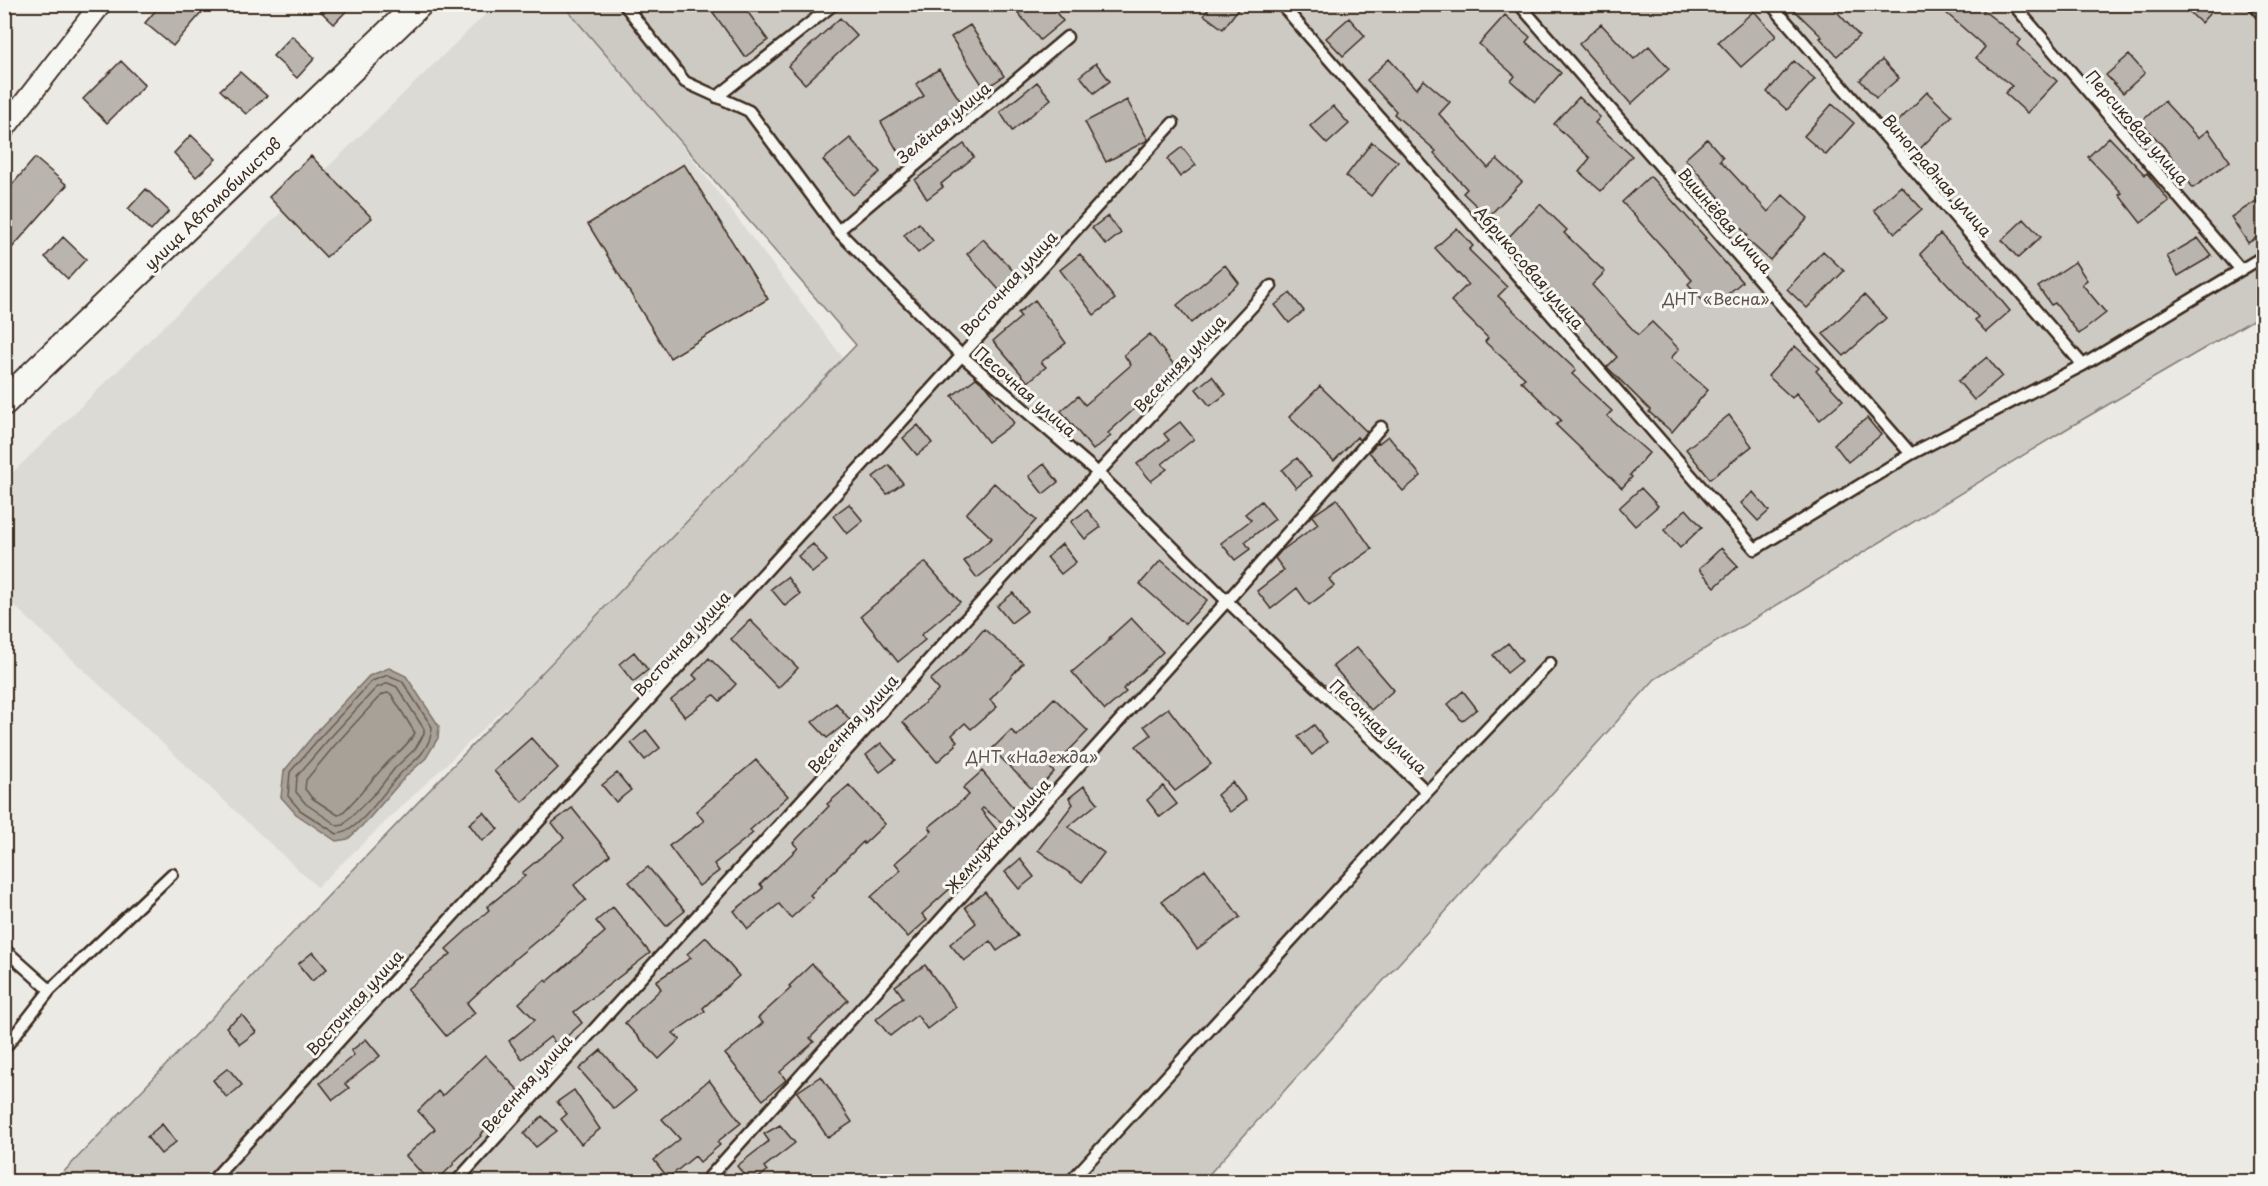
<svg xmlns="http://www.w3.org/2000/svg" width="2268" height="1186" font-family="'Playpen Sans',sans-serif">
<rect width="100%" height="100%" fill="#ebeae5"/>
<filter id="ink" filterUnits="userSpaceOnUse"><feTurbulence type="fractalNoise" baseFrequency=".0167" numOctaves="2"/><feDisplacementMap in="SourceGraphic" scale="12" xChannelSelector="R" yChannelSelector="G"/><feConvolveMatrix kernelMatrix="1 2 1 2 8 2 1 2 1" color-interpolation-filters="sRGB"/></filter>
<g filter="url(#ink)">
<path fill="#dcdad4" d="M495,5H576L856,375L317,887L5,597L4,481Z"/>
<path fill="#cdcac4" stroke="#847a71" stroke-width="1.5" d="M563,5H2263V314L2068,428L1655,679L1203,1181L54,1182L856,345Z"/>
<path fill="#a8a198" stroke="#7c7167" stroke-width="1.5" d="M389,668L406,676L439,726L438,738L426,758L404,778L366,822L348,839L336,841L296,814L281,797L284,771L317,731L369,676Z"/>
<g fill="none" stroke-linecap="round" stroke-linejoin="round">
<path stroke="#675a4f" stroke-width="1.5" d="M388,675L402,681L432,727C432,737 428,745 422,753C416,761 408,766 401,773C386,788 359,833 337,834L300,810L288,796L290,772L322,735L372,681Z
M388,683L397,687L424,729V734L415,749L395,768L377,791L343,825L338,826L306,804L296,792L297,776L328,740L376,688Z
M387,693L391,694L415,733C408,745 399,752 389,761C373,778 359,797 341,814L338,815L312,798L305,789L306,780L335,745L381,695Z"/>
</g>
<path fill="#bab4ae" stroke="#3b2a1e" stroke-width="1.5" d="M161,4H209L173,46L145,23Z
M313,4H353L334,24Z
M707,4H742L768,40L745,57Z
M1011,4H1049L1063,21L1040,40Z
M1212,4H1242L1223,29L1204,15Z
M1788,4H1830L1859,36L1837,56L1820,38L1822,37Z
M1936,4H1975L2021,40L2017,45L2057,81L2027,113L2005,93L2012,86L1976,58L1985,47Z
M2181,4H2218L2201,23Z
M1754,11L1776,36L1741,67L1718,42Z
M1505,15L1530,37L1526,42L1561,73L1535,102L1511,81L1515,76L1479,44Z
M840,18L857,36L805,84L788,66Z
M1349,18L1365,36L1343,56L1326,38Z
M1601,24L1634,59L1649,46L1669,69L1631,104L1579,44Z
M970,25L1004,76L985,89L951,37Z
M292,36L315,58L297,78L273,56Z
M2129,55L2145,73L2123,93L2106,75Z
M1389,59L1416,89L1424,80L1450,102L1439,114L1488,168L1497,159L1522,182L1488,217L1463,193L1467,189L1434,153L1436,151L1394,114L1396,111L1367,80Z
M1882,60L1899,78L1876,98L1860,80Z
M121,61L145,85L107,123L83,99Z
M1794,61L1815,79L1787,110L1767,92Z
M1096,63L1110,81L1094,93L1080,76Z
M939,69L965,108L946,121L950,126L944,131L901,157L881,122L924,96L916,84Z
M240,72L267,96L246,114L220,90Z
M1037,82L1051,99L1012,131L1000,112Z
M1927,92L1952,116L1914,155L1890,130Z
M1579,97L1600,117L1595,123L1632,156L1601,191L1579,172L1590,158L1554,124Z
M1127,100L1148,140L1106,162L1085,122Z
M2164,101L2198,138L2208,130L2230,161L2193,188L2164,147L2141,122Z
M1832,104L1854,123L1826,155L1804,136Z
M1333,106L1349,124L1327,144L1310,126Z
M191,135L216,159L196,177L174,153Z
M2109,137L2145,175L2147,173L2169,201L2141,223L2119,195L2122,193L2088,157Z
M850,138L880,172L853,195L823,160Z
M1707,139L1723,157L1720,160L1768,212L1783,195L1808,218L1770,260L1745,238L1747,235L1716,200L1719,197L1685,159Z
M1372,142L1398,162L1371,196L1346,176Z
M964,144L974,157L941,184L943,187L927,199L915,180Z
M1182,147L1196,165L1180,177L1167,159Z
M311,156L372,218L326,257L269,197Z
M35,158L67,185L4,257V194Z
M684,164L768,299L670,358L588,224Z
M1650,176L1706,238L1704,239L1742,282L1710,309L1688,284L1692,280L1622,202Z
M1901,186L1922,209L1895,233L1874,210Z
M146,189L169,211L151,231L128,209Z
M2264,196V233L2248,243L2231,217Z
M1540,204L1567,230L1564,233L1605,272L1592,285L1638,335L1652,322L1679,349L1671,358L1708,390L1672,432L1649,412L1650,410L1607,367L1617,357L1571,306L1568,310L1544,286L1546,284L1503,243Z
M1108,216L1121,233L1106,245L1092,228Z
M2024,219L2041,237L2018,258L2002,240Z
M919,223L933,241L918,253L904,235Z
M1457,228L1473,246L1469,250L1507,287L1498,296L1576,370L1572,374L1612,411L1607,416L1649,453L1630,475L1632,477L1622,488L1556,425L1561,420L1521,381L1525,378L1485,342L1488,338L1451,301L1468,284L1435,248Z
M1940,234L1970,265L1971,264L2010,311L1986,332L1975,320L1978,317L1920,254Z
M63,237L86,259L68,279L45,257Z
M2198,238L2212,256L2178,276L2167,256Z
M983,239L1018,276L1000,291L967,254Z
M1823,251L1844,271L1807,308L1787,289Z
M1080,254L1115,299L1094,315L1060,270Z
M2075,262L2087,280L2082,284L2106,313L2079,334L2055,303L2051,305L2038,287Z
M1225,265L1239,283L1191,323L1177,305Z
M1290,293L1304,311L1289,323L1275,305Z
M1864,295L1886,318L1844,356L1823,334Z
M1035,300L1066,343L1041,362L1046,367L1028,382L993,341L1021,317L1018,313Z
M1150,334L1179,371L1138,403L1140,404L1108,433L1111,436L1093,450L1061,411L1078,396L1085,405L1131,365L1124,355Z
M1795,346L1819,368L1816,371L1843,400L1820,420L1796,393L1792,398L1768,376Z
M1987,357L2002,376L1974,400L1958,381Z
M1212,376L1226,394L1210,406L1196,389Z
M976,378L987,387L1014,423L988,442L952,396Z
M1320,386L1367,432L1359,440L1357,437L1334,461L1289,417Z
M1729,415L1752,446L1710,479L1686,449Z
M1867,418L1881,435L1848,462L1834,444Z
M1180,422L1194,439L1162,464L1167,469L1151,481L1137,464L1169,440L1164,434Z
M918,425L932,443L917,455L903,438Z
M1388,436L1421,476L1403,491L1369,452L1378,442L1379,443Z
M1297,458L1311,476L1296,488L1282,470Z
M1044,464L1058,482L1043,494L1029,476Z
M889,465L903,483L887,494L873,477Z
M994,483L1036,520L999,561L977,578L964,561L992,538L966,514Z
M1641,488L1658,506L1635,526L1619,508Z
M1753,492L1769,511L1758,521L1741,503Z
M1337,499L1372,549L1329,579L1334,586L1309,605L1297,588L1271,609L1257,591L1284,570L1275,558L1281,551L1318,524L1312,516Z
M1261,501L1275,519L1245,542L1250,549L1235,560L1221,543L1251,520L1245,514Z
M849,504L863,521L847,534L833,516Z
M1686,509L1702,527L1680,548L1664,530Z
M1087,510L1101,527L1085,539L1071,522Z
M813,544L827,561L812,573L798,556Z
M1062,544L1076,562L1061,574L1047,557Z
M1721,548L1738,566L1715,587L1699,569Z
M1161,560L1207,600L1185,624L1140,584Z
M925,562L960,602L921,635L925,640L898,662L861,616Z
M787,577L800,594L785,606L771,589Z
M1013,593L1027,611L1011,623L997,606Z
M1131,618L1163,652L1123,689L1126,692L1105,710L1072,672L1111,639L1109,638Z
M750,620L798,668L778,688L731,639Z
M984,629L1023,663L990,700L997,707L971,729L965,723L952,735L957,741L955,743L956,745L937,762L903,722L939,690L930,680L966,650Z
M1508,643L1522,661L1507,673L1493,655Z
M1357,647L1394,690L1371,710L1333,666Z
M634,652L648,670L633,682L619,664Z
M709,658L736,684L720,701L714,695L685,717L671,700L697,679L693,675Z
M1463,691L1477,709L1462,721L1448,704Z
M1054,698L1088,731L1051,769L1054,772L1035,792L992,749L1011,730L1017,736Z
M836,703L850,720L827,738L812,722Z
M1168,708L1211,764L1175,791L1136,746L1151,735L1144,726Z
M1314,725L1327,742L1312,755L1298,737Z
M646,730L660,748L645,760L631,743Z
M531,738L558,768L522,802L494,771Z
M881,743L896,760L880,772L866,755Z
M756,760L788,796L750,830L753,833L714,864L719,871L699,886L669,846L704,821L696,811Z
M982,771L1016,811L1004,824L983,808L981,810L997,830L976,852L982,858L953,883L954,885L922,914L927,920L908,937L871,897L901,870L895,863L932,831L929,827L969,795L963,788Z
M617,773L631,790L616,802L602,785Z
M1232,782L1246,800L1230,812L1217,795Z
M849,785L885,824L864,844L863,842L810,895L813,898L791,918L779,904L748,929L734,911L763,888L760,884L798,848L793,843L829,806L827,804Z
M1084,786L1098,803L1068,827L1104,853L1082,882L1038,850L1073,804L1069,798Z
M1163,786L1177,804L1160,817L1147,800Z
M572,808L610,855L574,885L586,900L517,957L467,1003L475,1013L446,1036L407,989L451,954L446,949L489,910L487,907L525,876L522,873L564,838L552,823Z
M484,812L498,829L482,841L469,824Z
M1020,859L1034,877L1019,889L1005,872Z
M648,867L685,911L666,926L629,882Z
M1205,869L1240,917L1197,949L1162,901Z
M985,892L1018,936L997,951L990,941L964,961L950,944L976,923L965,907Z
M613,907L650,953L574,1012L582,1023L557,1045L550,1037L522,1059L509,1041L535,1020L519,1003L545,980L547,982L605,932L596,921Z
M706,937L739,976L703,1008L705,1011L673,1033L680,1039L659,1059L625,1023L661,989L656,981L691,958L687,954Z
M313,952L327,969L312,981L298,964Z
M812,964L848,1000L810,1038L814,1042L780,1072L786,1080L763,1100L725,1054L763,1023L758,1018L791,988L789,986Z
M925,965L956,1007L927,1029L917,1015L890,1036L876,1019L903,997L895,986Z
M242,1015L256,1032L240,1044L226,1027Z
M366,1039L380,1056L345,1084L349,1088L333,1100L320,1083L354,1055L351,1051Z
M601,1050L636,1091L614,1109L579,1069Z
M485,1055L522,1094L480,1135L481,1136L453,1163L454,1164L435,1182H430L406,1156L435,1129L418,1111L438,1091L442,1096Z
M228,1068L242,1085L227,1098L213,1080Z
M821,1076L852,1122L828,1138L797,1092Z
M709,1080L741,1123L717,1142L720,1145L700,1162L695,1156L668,1178L654,1160L680,1139L662,1119Z
M574,1090L600,1129L581,1144L561,1119L567,1114L557,1102Z
M542,1116L557,1131L536,1147L524,1134Z
M162,1124L176,1142L161,1154L147,1137Z
M780,1125L795,1143L764,1167L767,1171L754,1182H750L737,1166L769,1141L764,1134Z"/>
<g fill="none" stroke-linecap="round" stroke-linejoin="round">
<g stroke="#3b2a1e" stroke-width="15">
<path id="service" d="M624,4L685,82L749,111L838,231L962,356L1098,473L1227,601L1427,792
M1281,4L1755,549L1911,454L2083,365L2264,256
M1519,4L1911,454
M1771,4L2083,365
M2013,4L2241,270
M2253,4L2264,17
M717,97L834,4
M838,231L1067,37
M4,949L50,990L172,874
M4,1049L50,990
M211,1182L1173,123
M456,1182L1098,473L1271,286
M705,1182L1227,601L1381,427
M1070,1182L1427,792L1550,663"/>
</g>
<g stroke="#3b2a1e" stroke-width="24">
<path id="minor" d="M4,129L101,4"/>
</g>
<g stroke="#3b2a1e" stroke-width="30">
<path id="tertiary" d="M4,402L419,4"/>
</g>
<use href="#service" stroke="#f6f6f2" stroke-width="10"/>
<use href="#minor" stroke="#f6f6f2" stroke-width="20"/>
<use href="#tertiary" stroke="#f6f6f2" stroke-width="26"/>
</g>
</g>
<g text-anchor="middle" dominant-baseline="central" stroke-width="6" stroke-linejoin="round" paint-order="stroke">
<g font-size="16" fill="#3b2a1e" stroke="#f6f6f2">
<text transform="translate(943 122) rotate(-40)">Зелёная улица</text>
<text transform="translate(2138 127) rotate(49)">Персиковая улица</text>
<text transform="translate(1938 175) rotate(49)">Виноградная улица</text>
<text transform="translate(212 203) rotate(-44)">улица Автомобилистов</text>
<text transform="translate(1726 220) rotate(49)">Вишнёвая улица</text>
<text transform="translate(1530 267) rotate(49)">Абрикосовая улица</text>
<text transform="translate(1008 283) rotate(-48)">Восточная улица</text>
<text transform="translate(1179 363) rotate(-47)">Весенняя улица</text>
<text transform="translate(1026 391) rotate(41)">Песочная улица</text>
<text transform="translate(681 643) rotate(-48)">Восточная улица</text>
<text transform="translate(852 723) rotate(-48)">Весенняя улица</text>
<text transform="translate(1379 726) rotate(44)">Песочная улица</text>
<text transform="translate(997 835) rotate(-48)">Жемчужная улица</text>
<text transform="translate(354 1002) rotate(-48)">Восточная улица</text>
<text transform="translate(526 1083) rotate(-48)">Весенняя улица</text>
</g>
<g font-size="16" fill="#605248" stroke="#f6f6f2">
<text x="1716" y="298">ДНТ «Весна»</text>
<text x="1032" y="756">ДНТ «Надежда»</text>
</g>
</g>
<rect width="2268" height="1186" fill="none" stroke="#f6f6f2" stroke-width="24"/>
<rect x="12" y="12" width="2244" height="1162" fill="none" stroke="#3b2a1e" stroke-width="2" filter="url(#ink)"/>
</svg>
